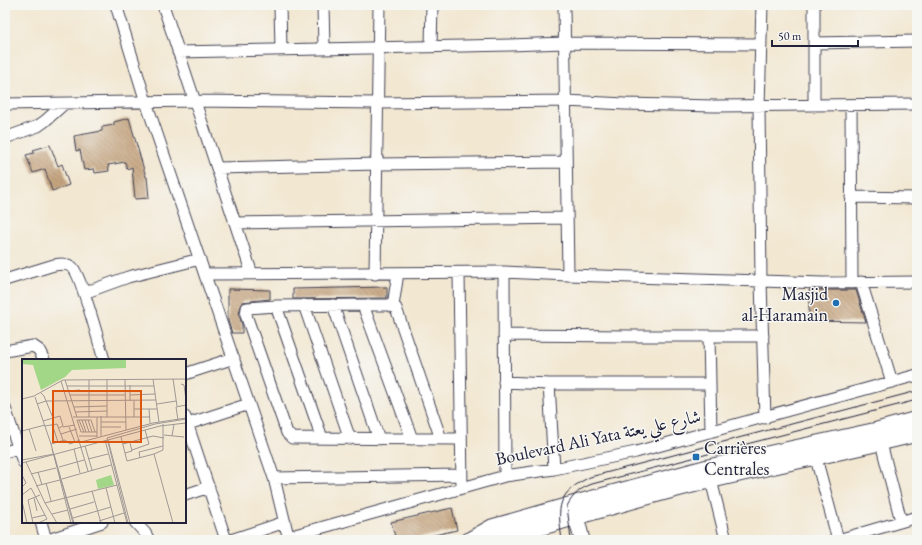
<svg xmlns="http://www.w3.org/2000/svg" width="922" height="545" font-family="'EB Garamond',Amiri,serif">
<defs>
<pattern id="building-back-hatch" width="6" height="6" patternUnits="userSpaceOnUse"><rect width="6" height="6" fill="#c6a580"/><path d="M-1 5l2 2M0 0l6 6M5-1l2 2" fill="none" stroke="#a0866a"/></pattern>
</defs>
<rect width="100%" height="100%" fill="#f6f6f2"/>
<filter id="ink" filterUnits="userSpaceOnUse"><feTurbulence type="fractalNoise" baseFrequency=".025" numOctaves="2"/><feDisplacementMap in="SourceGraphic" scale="8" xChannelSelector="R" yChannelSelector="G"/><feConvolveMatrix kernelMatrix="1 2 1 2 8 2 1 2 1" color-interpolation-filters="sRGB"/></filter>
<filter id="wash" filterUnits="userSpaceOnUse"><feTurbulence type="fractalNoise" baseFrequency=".012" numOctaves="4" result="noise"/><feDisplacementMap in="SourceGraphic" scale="16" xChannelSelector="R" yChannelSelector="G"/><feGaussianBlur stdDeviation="0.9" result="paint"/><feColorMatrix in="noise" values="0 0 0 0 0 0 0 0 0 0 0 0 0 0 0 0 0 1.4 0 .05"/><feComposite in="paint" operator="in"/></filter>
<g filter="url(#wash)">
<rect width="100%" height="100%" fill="#f2e7d1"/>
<g id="blocks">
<path fill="url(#building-back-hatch)" d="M129,118L146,177H147L149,198L135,199L132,167L127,169L125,162L108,165L109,171L95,173L94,169L84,170L80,150L76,151L74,136L102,131V127L114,125V122Z
M50,145L58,166L62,164L69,185L52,191L45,169L33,173L26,155L34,153L33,150Z
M387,287V298L293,299V289Z
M228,289L270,290V299L242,302L239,314L242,325V333H232L228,321Z
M809,290H856L866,322L809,321Z
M452,508L457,530L411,540H396L391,522Z"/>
</g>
</g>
<g filter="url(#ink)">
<use href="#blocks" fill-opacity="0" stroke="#414052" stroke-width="1"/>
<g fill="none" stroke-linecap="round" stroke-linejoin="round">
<g stroke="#414052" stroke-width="13">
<path id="street" d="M116,5L146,102L274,478L289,540
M163,5L252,274
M280,5L281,49
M323,5L324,48
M564,5L568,275
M762,5L759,106L761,281L765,418
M814,5V106
M814,43L917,41
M431,46L432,5
M178,52L510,45L564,43L761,44
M5,104L195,101L377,103L566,101L625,104L715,106L917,104
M851,105L852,283
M5,138L38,126L45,121L64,104
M217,168L377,164L566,162
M851,197L917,198
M235,223L566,218
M504,272L505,476
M459,273L462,488
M205,274L504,272L568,275L761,281L822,283L917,282
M375,274L379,5
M5,280L54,265C60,264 67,263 72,267C80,272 100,346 104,360
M861,282L892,382
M84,293L128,277L200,259
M304,305L350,439
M333,305L379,439
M363,305L412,439
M276,306L322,438
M393,306L398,273
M504,335L632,336H763
M709,336L711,432
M5,351L33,346L39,350L44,360
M185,374L234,358
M504,382L549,384H710
M549,384L554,469
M5,408L23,462
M185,417L226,540
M185,425L249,404
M441,439L396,308L389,305H363L276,306L247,308L246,315L287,433L292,438L461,439
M881,443L901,521
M5,452L18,448
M816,458L838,540
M274,478L461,475
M711,480L726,540
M185,495L209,487
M41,522L46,540
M135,522L145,533L149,540
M288,537L505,476L554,469L636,452L917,375
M48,540L102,522
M231,540L285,522
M838,540L917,517"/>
</g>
<g stroke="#414052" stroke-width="17">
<path id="secondary" d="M574,508L582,540
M469,540L492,527L590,499L708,467L877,430L917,419
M499,540C570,519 641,497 713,480C781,464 849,451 917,434"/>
</g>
<use href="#street" stroke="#fff" stroke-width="11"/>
<use href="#secondary" stroke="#fff" stroke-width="15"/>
<path stroke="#22223b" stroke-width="1" d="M562,540C557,506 557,493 590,477L917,391
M571,540L567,506C574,494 579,489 592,484L917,400"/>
</g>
</g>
<g fill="#1f6fb2" stroke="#f6f6f2" stroke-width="1.5">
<circle cx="836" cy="303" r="4"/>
<rect x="692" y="453" width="8" height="8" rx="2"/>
</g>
<g text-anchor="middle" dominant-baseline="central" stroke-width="3" stroke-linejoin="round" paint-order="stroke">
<g font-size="18" fill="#22223b" stroke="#f6f6f2" text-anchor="end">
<text x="828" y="293">Masjid<tspan x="828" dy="21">al-Haramain</tspan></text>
<text x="704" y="447" text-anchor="start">Carrières<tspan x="704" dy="21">Centrales</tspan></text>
</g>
<g font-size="18" fill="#22223b" stroke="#f6f6f2">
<text transform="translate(598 437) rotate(-12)">Boulevard Ali Yata شارع علي يعتة</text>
</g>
</g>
<g transform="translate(22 359)">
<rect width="164" height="164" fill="#f2e7d1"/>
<path d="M0,0H104V9L50,11L43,18L19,31L11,6L0,5ZM89,116L92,126L76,130L74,121Z" fill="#a1d787"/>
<path fill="none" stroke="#9f9895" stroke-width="1" d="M131,20L137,63M151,20L155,47M43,21L55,58M85,21V58M103,21L104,71M39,22L66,112M159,25L162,26L164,41M108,26V42M45,27H132M46,32L58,31M18,33L22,37L31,59M48,36H103M108,36L133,35M13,38L29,85L49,164M0,40L12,37L41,21L164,20M112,42V58M0,45V71M15,45L24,42L134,41M135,45L154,42M52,48L85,47M112,50H135M127,50L128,64M53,53L85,52M79,57V77M51,58H128M67,58V21M75,58V78M57,61L62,73M60,61L64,73M63,61L67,73M66,61L70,73M156,61L154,48L164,46M21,62L38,57L41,67L37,69M79,63H104M30,65L36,83M141,65V91L132,95L151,164M23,67L35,65L41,81M41,68L53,66M47,68L53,83M79,68H99M7,70L14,92M0,72L23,66M73,73L69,61H55L59,73H75M39,75L55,70M142,76L162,78M57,77H75M150,77L152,65M99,78L105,102L132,95M83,81L105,164M86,81L108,164M59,83L131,64L164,59M29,85L43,81L48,85L58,81M101,85L131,77L142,79M63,87L70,111M30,90L52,164M52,90L58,114M110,91L127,85L123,71M103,94L110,92L108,84M118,99L117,93L141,87M66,100L86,95M0,101L32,95L51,164M4,103L23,144L35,164M0,104L138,67L164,64M37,108L62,101M16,113L20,126M9,115L34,109M0,116L4,124L0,128M40,120L89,106M24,124L29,142M14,127L38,121M84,129L93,164M70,132L79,164M0,136L9,129L25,160L16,164M12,139L15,152M0,142L5,164M23,144L95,126M48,150L72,143M30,155L46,151M10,159L23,156M51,159L89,148M77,162L102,154M11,164L6,141L18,136M106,164L85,79L133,65L164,60"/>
<path fill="#de560e" fill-opacity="0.15" stroke="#de560e" stroke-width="2" d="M31,32H119V83H31Z"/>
<rect width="164" height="164" fill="none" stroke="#22223b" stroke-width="2"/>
</g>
<rect width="922" height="545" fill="none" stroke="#f6f6f2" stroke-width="20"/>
<path d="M772 40v6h86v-6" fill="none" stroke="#22223b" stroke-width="2"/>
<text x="778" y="40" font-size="12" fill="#22223b" stroke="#f6f6f2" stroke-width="3" paint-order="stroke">50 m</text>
</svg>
